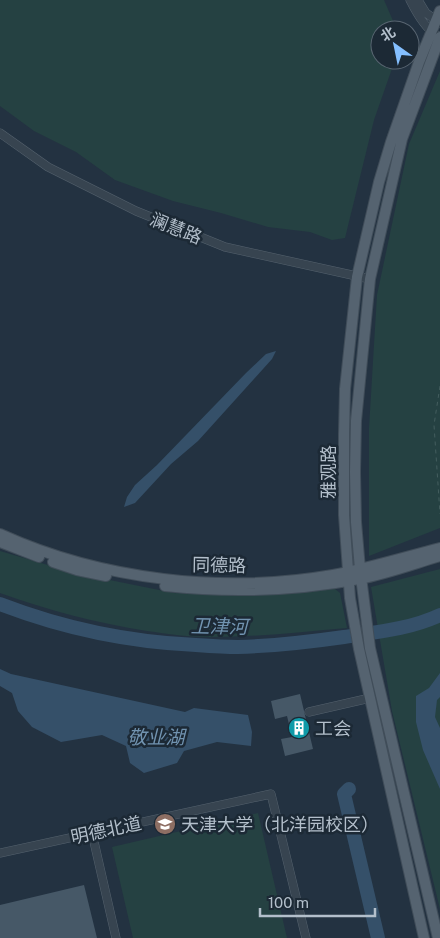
<svg xmlns="http://www.w3.org/2000/svg" width="440" height="938" font-family="'Public Sans','Noto Sans SC',sans-serif">
<rect width="100%" height="100%" fill="#233241"/>
<path fill="#254142" d="M0,0H384L397,30H380V60H395L374,120L345,238L332,240L310,232L268,227L221,213L173,201L115,180L76,152L34,131L0,106Z
M440,71V528L369,556V428L377,295L409,144Z
M0,551L75,573L174,593L254,595L301,591L335,589L340,593L347,628C302,632 256,637 211,637C189,637 168,634 147,631C96,623 48,610 0,593Z
M440,569V909L392,711L371,587Z
M258,813L287,938H133L112,847Z"/>
<path fill="#355069" d="M276,351L272,359L198,441L171,464L135,503L124,507L127,497L135,485L157,465L246,373L266,354Z
M0,669L11,674L185,712L194,708L248,715L252,732L251,746L217,742L184,751L177,763L144,773L130,763L126,746L102,735L61,742L32,727L18,711L12,693L0,686Z
M440,673V697L437,700L435,717L440,728V789L423,750L416,722V696L429,688Z"/>
<g fill="none" stroke-linecap="round" stroke-linejoin="round">
<path stroke="#355069" stroke-width="14" d="M0,604C65,629 127,642 196,645C210,646 224,647 238,647C274,646 309,642 344,637C377,632 410,629 440,615
M349,789L344,794L378,938"/>
</g>
<path fill="#465867" d="M300,694L313,749L285,756L281,739L292,737L287,716L275,719L271,701Z
M84,885L97,938H0V905Z"/>
<g fill="none" stroke-linecap="round" stroke-linejoin="round">
<g stroke="#55626e" stroke-width="9">
<path id="minor" d="M410,0C416,12 424,27 435,34
M418,0L426,13L440,23
M0,133L48,167L136,211L225,247L370,279
M309,712L370,698
M92,833L116,938
M0,853L271,794L306,938"/>
</g>
<g stroke="#404d59" stroke-width="12">
<path id="major" d="M0,534C101,580 224,594 333,575C369,568 405,557 440,548
M0,542L39,557
M53,562L77,570L106,576
M165,586C229,593 295,591 359,579C386,574 413,564 440,556
M424,938L359,649L350,598L344,515V434L345,389L357,277L379,182L391,142L419,62L440,11
M438,938L370,648L360,569L356,522L355,472L356,421L370,279L402,139L440,37"/>
</g>
<path stroke="#435d5e" stroke-width="1" stroke-dasharray="4 4" stroke-linecap="butt" d="M440,386L434,425L440,514"/>
<use href="#minor" stroke="#374450" stroke-width="8"/>
<use href="#major" stroke="#556370" stroke-width="10"/>
</g>
<defs>
<g id="building-disc" transform="scale(1.125)"><circle r="9.5" fill="#0f9aa8" stroke="#1c2935"/><path d="M-4-6H4V6H1V3H-1V6H-4ZM-2.5-4.3h1.7v1.8h-1.7ZM.8-4.3h1.7v1.8H.8ZM-2.5-1h1.7V.8h-1.7ZM.8-1h1.7V.8H.8Z" fill="#fff"/></g>
<g id="university-disc" transform="scale(1.125)"><circle r="9.5" fill="#8d6e63" stroke="#1c2935"/><path d="M0-5L7-2L0 1L-7-2ZM-4 1L0 2.5L4 1V4Q0 6-4 4Z" fill="#fff"/></g>
</defs>
<g fill-rule="evenodd">
<use href="#building-disc" x="299" y="728"/>
<use href="#university-disc" x="165" y="824"/>
</g>
<g text-anchor="middle" dominant-baseline="central" stroke-width="5" stroke-linejoin="round" paint-order="stroke">
<g font-size="18" fill="#b3bfcb" stroke="#1c2935">
<text transform="translate(176 228) rotate(22)">澜慧路</text>
<text transform="translate(328 472) rotate(-90)">雅观路</text>
<text transform="translate(219 565) rotate(1)">同德路</text>
<text transform="translate(106 830) rotate(-12)">明德北道</text>
</g>
<g font-size="18" fill="#b3bfcb" stroke="#1c2935" text-anchor="start">
<text x="315" y="728">工会</text>
<text x="181" y="824">天津大学（北洋园校区）</text>
</g>
<g font-size="19" font-style="italic" fill="#7193b0" stroke="#1c2935">
<text transform="translate(219 626) rotate(1)">卫津河</text>
<text x="156" y="737">敬业湖</text>
</g>
</g>
<g transform="translate(395 45) rotate(327)"><circle r="24" fill="#1c2935" stroke="#586571"/>
<path d="M0-4L9 19L0 12L-9 19Z" fill="#84bfff"/>
<text y="-8" font-size="14" font-weight="bold" text-anchor="middle" fill="#b3bfcb">北</text>
</g>
<path d="M260 908v8h115v-8" fill="none" stroke="#b3bfcb" stroke-width="2.5"/>
<text x="268" y="908" font-size="15" fill="#b3bfcb" stroke="#1c2935" stroke-width="4" paint-order="stroke">100 m</text>
</svg>
